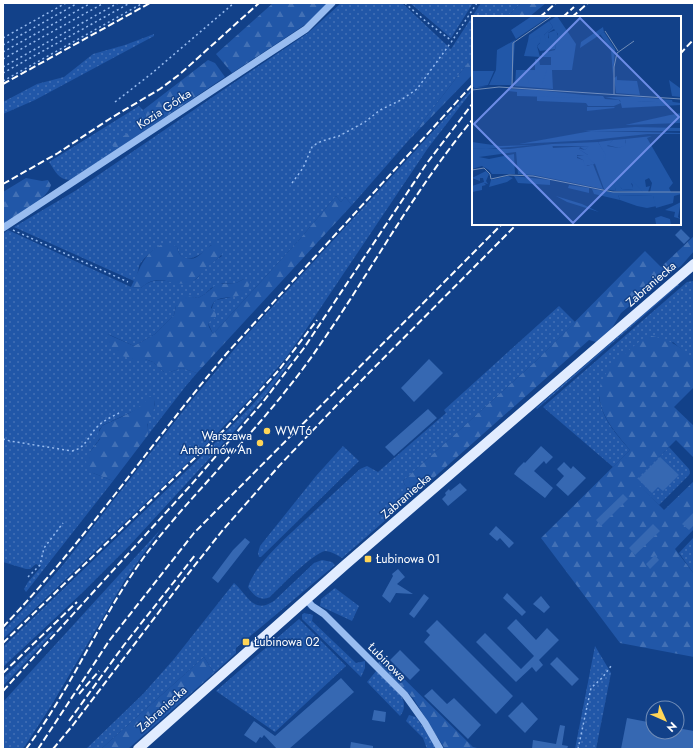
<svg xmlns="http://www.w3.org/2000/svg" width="697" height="752" font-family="Jost,sans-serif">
<defs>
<pattern id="green-dots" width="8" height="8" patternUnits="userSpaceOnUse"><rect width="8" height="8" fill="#2157a8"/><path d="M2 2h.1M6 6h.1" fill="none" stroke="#4270b5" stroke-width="1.8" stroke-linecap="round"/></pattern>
<pattern id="forest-firs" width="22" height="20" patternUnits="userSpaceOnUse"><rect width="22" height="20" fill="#2157a8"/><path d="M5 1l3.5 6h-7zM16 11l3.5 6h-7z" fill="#4270b5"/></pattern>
</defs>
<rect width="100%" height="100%" fill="#124189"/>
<path fill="url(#green-dots)" d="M341,3H402L451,49L481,3H521L507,17H473V56L408,141L352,205L345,197L341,202L336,196L299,240L213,334L208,323L213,304L216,300L236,296L244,279L236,283H223L211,288L205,294L198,298L191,297L176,306L174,315L155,334L134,346L108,334L133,359H145L153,362L164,372H170L182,368L197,373L185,387L148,435C144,421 155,414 155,400L145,403L136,410L103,425L99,430L100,438L90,452L93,473L113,481L26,592L24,589L28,582L41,567L36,564L30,569H26L3,562V294L4,293L3,292V234L8,230L131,287L141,288C158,272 174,288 194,280C198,279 200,274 202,271C208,265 215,260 222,256L211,245C201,255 182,269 177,247C173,246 168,243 164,244C157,245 142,259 139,266C138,272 137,276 134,281L14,227L75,191L220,92L308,33Z
M410,3H473L451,38Z
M154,34V36L35,100L3,114V102L37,84L64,77L93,54L125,45Z
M471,90L472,91L428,148L307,328L285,359L259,389L204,447L3,639V631L35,597L63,565L191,401L242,340Z
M139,106L143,110L148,120L112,144L116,150L70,180C59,180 55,171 49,162Z
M693,281L694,361L673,342L599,397C602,419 616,434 630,450L613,467L543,407L687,282Z
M678,284L679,285L537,409L536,408Z
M559,306L575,322L536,361L403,481L411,498L342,558C337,555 331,551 325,551C313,553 280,587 270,597C260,602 253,595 248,587C255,564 288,536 306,519C324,502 342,486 360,469L367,466L378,472L446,413L444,410Z
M290,360L291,361L268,392L230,436L130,545L83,592L3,667V647L209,449L254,403Z
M343,446L359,461L261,557H259L258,553L260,546L316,476Z
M669,447L689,469L690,472L689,475L659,505L634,481Z
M160,530L125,580L51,706L25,746L22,749H3V702Z
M694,537V574L679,553Z
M322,560L332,562L335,565L236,648V653L214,673L204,657L101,749H86L143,694L174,659L234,583C247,594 253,615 274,601L314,563Z
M335,588L359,606L352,621L320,606L321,599Z
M304,613L313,615L312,621L356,663L365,661V668L361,677L302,619V615Z
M299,619L346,666L275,732L216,691Z
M52,631L54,632L3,686V678Z
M595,646L611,673L596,749H575Z
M377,670L402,697C405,704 405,710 400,716L367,682Z
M409,715L416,717L438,749H427L423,738L406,721Z"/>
<path fill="url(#forest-firs)" d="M273,3H328L306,24L232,73L216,54Z
M521,3H546L529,17H507Z
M473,56V74L408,141Z
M208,60L215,63L225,77L116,150L111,144L148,120L143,110Z
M26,178L42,181L48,180L51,185C47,200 16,216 3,225V192Z
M336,196L341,202L345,197L352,205L197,373L182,368L170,372H164L153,362L145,359H133L122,356L116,352L108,343L107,334L134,346L155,334L174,315L176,306L179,300L186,296L198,298L205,294L217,284L236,283L244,279L251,280C249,285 248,291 243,294C233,300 215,293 211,308L216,312V317L208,323L209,327L213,334L299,240Z
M694,236V251L681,266L651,288L621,313L612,328L596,342L589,340L411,498L403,481L536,361L645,251L661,267Z
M165,243L172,244L177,247C178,251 179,255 183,257C198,264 202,249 212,245C214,244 216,245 218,245L224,250C221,258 214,261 207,267C201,272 197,281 188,283C170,287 159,271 141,288L131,287C140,269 144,251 165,243Z
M647,335C668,339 680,345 694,361V387L674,407L694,426V458L676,440L635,481L664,510L694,481V529L675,549L694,574V657L620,643L541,538L630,450C611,427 584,398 610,368C620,356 635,346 647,335Z
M150,396L155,400L153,414L147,425L148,435L113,481L93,473L86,462L90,452L100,439L98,434L102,426C120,417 138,412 150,396Z
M204,657L214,673L128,749H101Z
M383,658L473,747L481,749H445L413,698L378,663Z"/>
<path fill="#3668b2" d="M681,229L690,238L684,244L675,235Z
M429,359L443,373L414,402L401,388Z
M428,409L437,418L394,456L385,447Z
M541,446L553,457L546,464L544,461L534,471L553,488L545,498L514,474L518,468L524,462L525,463Z
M660,457L679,475L663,491L658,487L652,493L638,479Z
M564,462L571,469L573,466L586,478L568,496L556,485L564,476L557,469Z
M460,483L467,490L448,506L442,499L446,495L445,493L449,489L450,491Z
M623,494L628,499L601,526L596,520Z
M694,512V525L689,530L682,524Z
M653,524L660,531L635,555L629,548Z
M496,526L514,543L509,548L500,538L497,541L489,534Z
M245,538L250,542L218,583L212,578L233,550Z
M655,555L659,560L650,569L646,564Z
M398,569L405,577L397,584L413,594L396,593L390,603L382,596L393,576L392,574Z
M507,593L526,612L522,616L503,598Z
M424,594L429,598L414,618L409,614Z
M541,596L550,607L544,613L533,604Z
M516,619L536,640L547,628L559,640L539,660L543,665L536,672L532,667L516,682L476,642L485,633L521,669L534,656L507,628Z
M437,620L513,696L496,714L424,642L430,635L426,631Z
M400,650L420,670L410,680L390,660Z
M557,657L579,679L572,686L550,664Z
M341,678L354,692L289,749H277L264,735L262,738L260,737L256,743L244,735L254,721L275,736Z
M432,689L447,704L454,698L481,725L468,739L424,696Z
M522,702L538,719L525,733L508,716Z
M374,710L386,712L385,722L372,720Z
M627,718L653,723V732H677V728L694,731V749H621Z
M560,725L565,726L562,745L568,746L567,749H532L533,740L556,744Z
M351,742L373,746V749H350Z"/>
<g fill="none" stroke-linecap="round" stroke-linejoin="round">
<path stroke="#98bcf0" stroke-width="1.5" stroke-dasharray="2 3" stroke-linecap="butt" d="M405,3L423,19L452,41
M3,38L66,3
M3,45L78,3
M3,52L91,3
M3,59L104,3
M3,67L118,3
M3,73L130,3
M3,81L143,3
M115,102L151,74L234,3
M292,183L303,168L312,147L316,144L322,141L339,136L365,122L380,110L401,100L417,89L452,41L477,3
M13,230L128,282
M3,439L10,441L72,451C86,448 88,436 97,427C103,421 111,417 119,413
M28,577L40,565L44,548L63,523
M578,749L591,688L602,678L611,666"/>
<path stroke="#98bcf0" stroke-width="7" d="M3,228L306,29L332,3
M307,600L312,606L324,614L405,695L425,723L440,749"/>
<path stroke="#e1ecff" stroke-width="10" d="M138,749L345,565L694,264"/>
<path stroke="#fff" stroke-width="2" stroke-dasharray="7 3" stroke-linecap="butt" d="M540,17L556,3
M563,17L574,7
M572,17L588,3
M680,54L694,39
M3,84L150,3
M3,184L58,153L111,118L160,89L180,74L259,3
M3,627C85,541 151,443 227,353L473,84
M3,643L226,428L278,371L317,320
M3,673L77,602
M3,691L190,486L263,402L304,348L427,163L473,103
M79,694L99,671
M69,721L124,645L196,554
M26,749C69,692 97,625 137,567C162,530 193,498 222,465C250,434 277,403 302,370C362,289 408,197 473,119
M38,749L109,641L194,533L502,224
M53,749L73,725L184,579L222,531L279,466L336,406L517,224"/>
</g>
<g fill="#ffd557" stroke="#124189" stroke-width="1.5">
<circle cx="267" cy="431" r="4"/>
<circle cx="260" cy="443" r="4"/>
<rect x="364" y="555" width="8" height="8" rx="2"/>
<rect x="242" y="638" width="8" height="8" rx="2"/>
</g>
<g text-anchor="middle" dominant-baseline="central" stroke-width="3" stroke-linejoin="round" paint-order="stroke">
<g font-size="12" fill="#fff" stroke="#124189">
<text transform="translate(164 109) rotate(-33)">Kozia Górka</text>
<text transform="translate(651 284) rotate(-41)">Zabraniecka</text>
<text transform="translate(406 496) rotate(-41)">Zabraniecka</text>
<text transform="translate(387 662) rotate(45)">Łubinowa</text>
<text transform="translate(162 709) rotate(-42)">Zabraniecka</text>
</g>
<g font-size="12" fill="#fff" stroke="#124189" text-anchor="start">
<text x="275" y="431">WWT6</text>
<text x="252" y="436" text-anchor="end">Warszawa<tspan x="252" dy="14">Antoninów An</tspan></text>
<text x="376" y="559">Łubinowa 01</text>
<text x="254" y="642">Łubinowa 02</text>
</g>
</g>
<g transform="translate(472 16)">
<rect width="209" height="209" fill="#124189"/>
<path d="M77,5L81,11L72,19L77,23L76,17L84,14L86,20L83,33L68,35L65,30L68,27L56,25L57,19ZM131,11L132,16L108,32L109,26ZM43,24L40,69H17L24,54L25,34ZM44,54H80L81,73L43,70ZM0,55H22L16,69L5,71L16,70L0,73L3,71H0ZM145,60V64L165,65L168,79L144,77L142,62ZM197,64L208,72V81L200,80ZM113,79L131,80L133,83L147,84L149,87L142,90H116L114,87L65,85V80ZM133,81H165V85L201,86L209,87V89L150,92L148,84ZM115,91H142L143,92L115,95ZM209,97V107L153,109L198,99ZM163,111L209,112V115H111ZM119,115L209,117V118H176L120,124L47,128ZM180,120L175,122L201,167L197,172L199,176H178L180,167L177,162L173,164L174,171L178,170L176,176H171L159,167L162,174L150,173L142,165L144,175L132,173L123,148L112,140L105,139V142L111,144L115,150L121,148L131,173L62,159L46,158L44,136L7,141L17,143L42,138L43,158H20L17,154L10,150L0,153V132L37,133L80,128L81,132L118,130L113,134L108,131L107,133L116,139H131L132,137L126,126L141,124L135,130L147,132L154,127L153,123ZM14,155L17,158L14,165L16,168L12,167L14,169L10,170V174L0,176V170L12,166L11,162H8V165L0,162ZM97,169L117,172V177L96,172ZM146,179L181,180L185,190L175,192L165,190L148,184ZM84,180L110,188L127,196L95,186ZM209,186L206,201L209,203L202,201L203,196L193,194Z" fill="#2157a8"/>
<path d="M60,0H78L44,23L39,14ZM85,0L104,28L100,54H75L70,68H57L54,56L63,54V43H67L68,49H79V41H70V37L83,34L86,18L82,13L76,17V22L81,24L79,27L74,25L72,19L81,11L77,5ZM132,16L143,33L141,60L139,34L128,18ZM67,19L69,25L65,30L68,41L52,40L56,25ZM38,73L65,74L113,79L112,82L45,80V76L36,75ZM165,81L200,84L201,87L165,85ZM153,123L154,129L147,132L135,129L141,124ZM0,126L28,130L63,129L14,133L0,132ZM126,126L134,139L133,144L131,139H116L105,132L113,134L117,130H80V128ZM104,140H114L123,148L113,150L111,144ZM36,160L41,162L35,166L17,171L19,164ZM42,160L78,164V169L46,167ZM160,164L171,176L144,175L141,165L145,166L150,173L161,174ZM120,173L140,176H209V178L202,180L201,187L184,192L181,180L146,179L148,184L122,178ZM189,200L198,203L199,209L184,208L183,202Z" fill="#2157a8"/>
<path fill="none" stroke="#718db8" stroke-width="1" d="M133,15L146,35M40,72L41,27L80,0M0,74L27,71L209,83M142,78V51L145,37L162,25M0,154L12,152L18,158L19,163L37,159L61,160L141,176H209"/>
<path fill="#6c8ce6" fill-opacity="0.15" stroke="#6c8ce6" stroke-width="2" d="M108,2L207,101L101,207L2,108Z"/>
<rect width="209" height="209" fill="none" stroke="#fff" stroke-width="2"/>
</g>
<rect width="697" height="752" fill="none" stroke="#ffffff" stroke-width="8"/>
<g transform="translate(665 720) rotate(135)"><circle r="19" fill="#124189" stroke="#718db8"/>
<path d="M0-3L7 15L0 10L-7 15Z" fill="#ffd557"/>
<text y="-6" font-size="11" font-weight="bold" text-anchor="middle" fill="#ffffff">N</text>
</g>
</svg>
